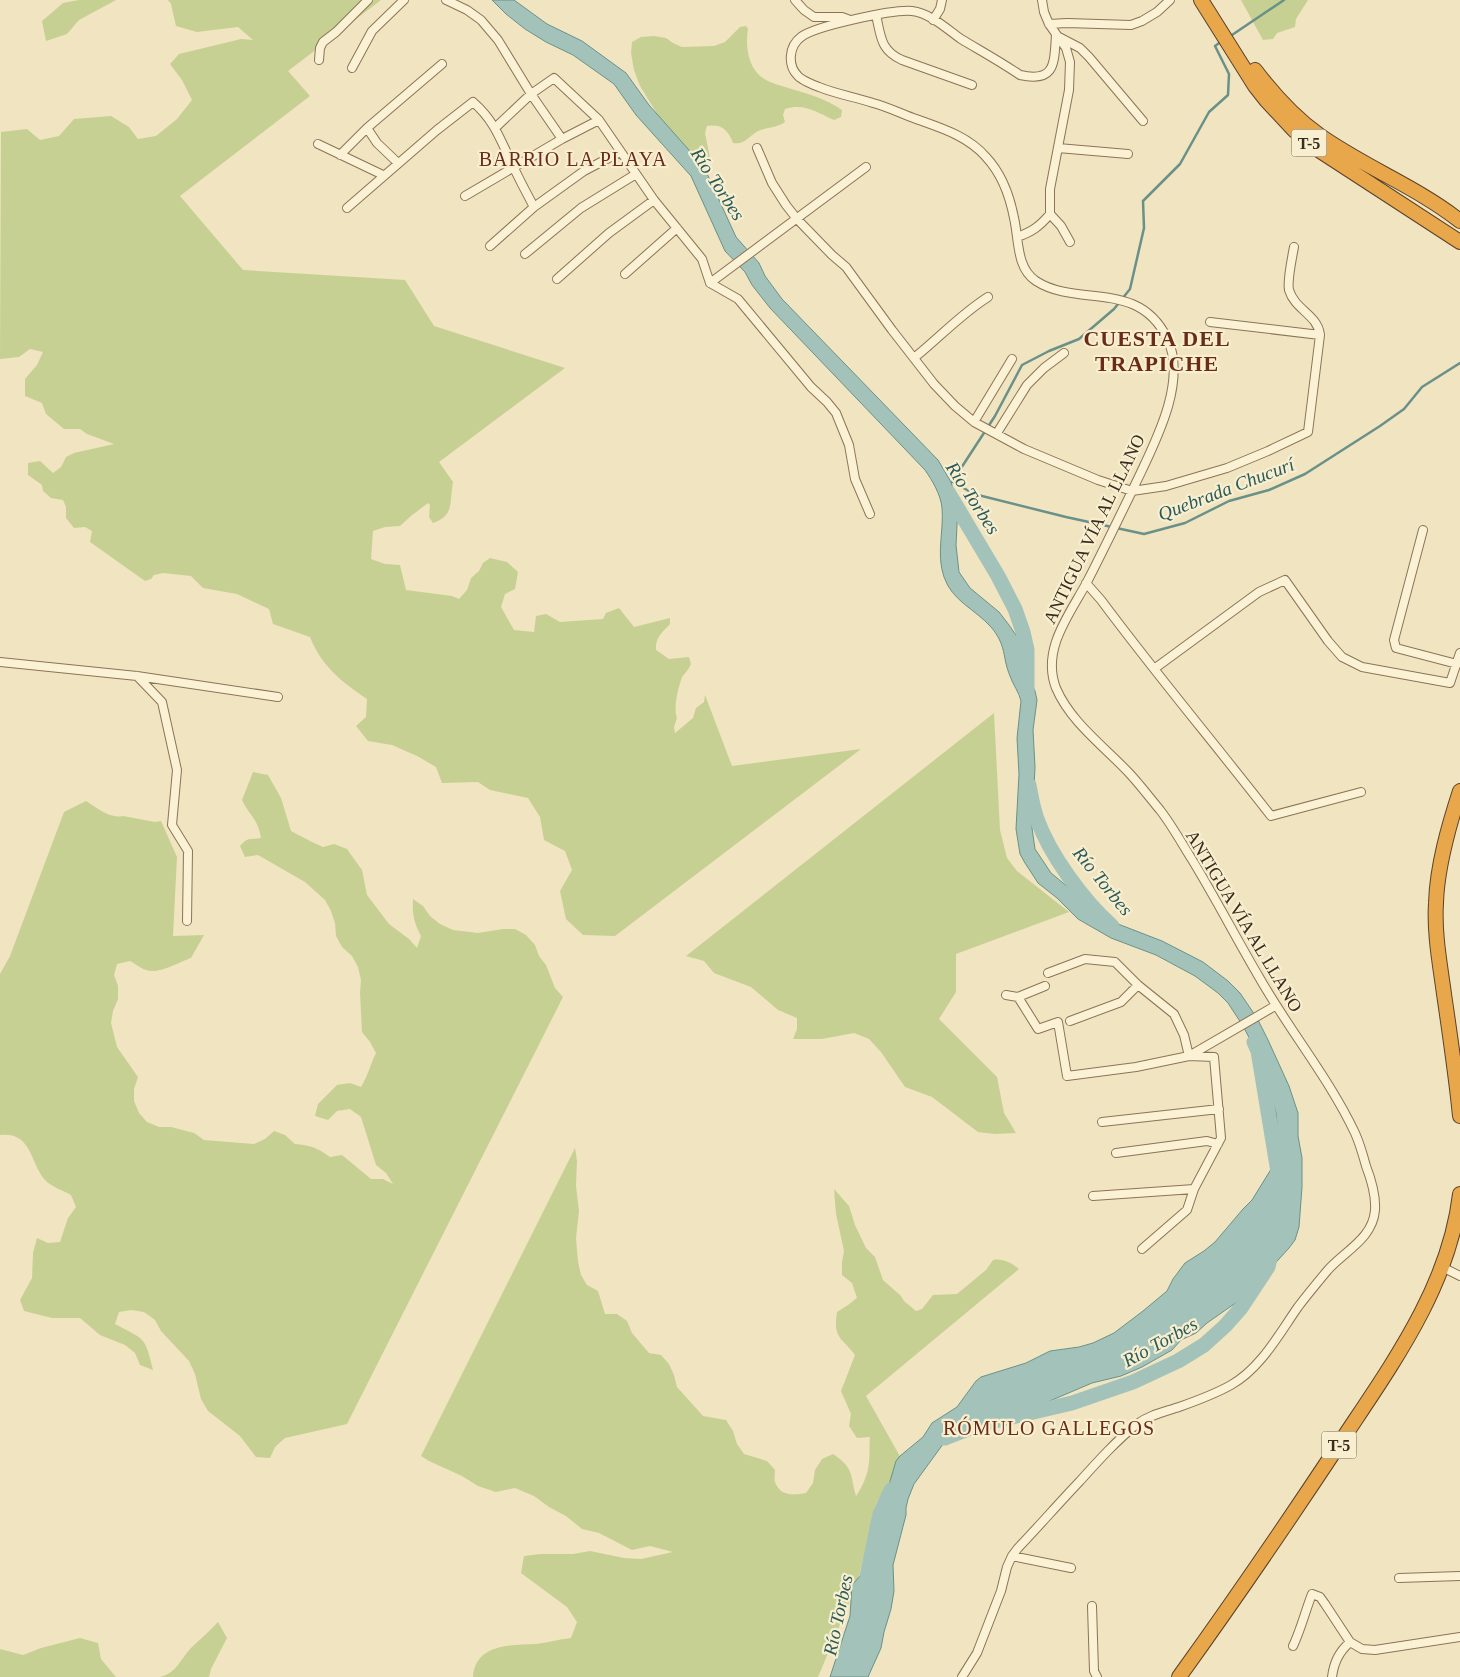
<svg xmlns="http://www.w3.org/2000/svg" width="1460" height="1677" font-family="Georgia,serif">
<rect width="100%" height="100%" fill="#f1e4c0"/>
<path fill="#c7d093" d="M79,0H116L79,20L67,34L46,41L42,21L63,3Z
M168,0H381L288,71L310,96L180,196L243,270L405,280L434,326L565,368L439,462L453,482C449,503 455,515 433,523L429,517L430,505L428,503L411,516L400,526L385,527L373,531L371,559L385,564L400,565L406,590L452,596L459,599L467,590L471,578L479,571L483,563L490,558L507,562L518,572L515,589L505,594L501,607L514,630L534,632L536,616L546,614L560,622L603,619L606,613L619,608L634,627L670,618V624C663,632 655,637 656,650L669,659L689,657L691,664C689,669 685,673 682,677C678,689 673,707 677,718L674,727L675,733L693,718L696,708L704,702L705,695L732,766L861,749L615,936L583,935L566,919L560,891L572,870L565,851L544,840L540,817L528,798L490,790L478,782L442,783L436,767L417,756L392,745L368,741L356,726L366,717L367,699C341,681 322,667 310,637L273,624L269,609L237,594L203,588L191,576L163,573L154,575L151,579L145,581L90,542L92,531L85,527L74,528L66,518V507L63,500L51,498L43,491L42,485L28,475V463L40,461L53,473L61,467L66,457L74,453L114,444L87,434L80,429H64L46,414L42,403L25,396V379L37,365L43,352L30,349L19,357L0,359L1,132L27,129L40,140L59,136L74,119L111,116L129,127L138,139L156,136L177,119L192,100L182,80L170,64L179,54L241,39L253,40L238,27L197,32L176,26L171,4Z
M1241,0H1308L1296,19L1295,27L1277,33L1273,39L1263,40Z
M746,26L748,29C745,47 748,70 766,80C771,83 779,85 785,87C805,93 825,98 842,110L841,117L834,120C816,112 805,103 785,109L783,115L785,122C777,128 767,127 758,131C749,136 745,145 733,143C728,130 722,124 707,126L705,133L710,158L704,169L675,143L640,86L634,70L631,53L632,42L641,37L654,36L666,38L673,43L682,47L714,46L725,42L740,27Z
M994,713L1000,830L1007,858L1017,871L1069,912L956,954V992L939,1019L997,1077L1004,1113L1016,1133L995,1134L978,1132L932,1097L905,1087L881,1052L869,1039L854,1033L822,1039H793L797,1029V1018L778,1010L751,987L714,973L704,961L686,956Z
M253,772L268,775L281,798L291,831L312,842L323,847L334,844L347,849L362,870L367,895L389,924L409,939L417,948L421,936C414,923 412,914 413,899L423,906L430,916L440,924L453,930L478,933L503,929H515L526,935L535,945L539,956L546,965L555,988L563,997L347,1424L285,1438L275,1447L270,1458L256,1457L240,1436L208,1411L201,1399L195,1374L189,1361L161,1331L155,1320L144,1312L131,1310L119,1312L115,1324C145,1340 145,1336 153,1370L140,1365L135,1353L125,1345L100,1335L80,1318H52L24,1311L20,1300L32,1278L33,1253L37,1238L48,1243L60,1242L68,1218L76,1207L71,1195C64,1191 53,1187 47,1182C29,1165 34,1132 0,1135V974L10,956L64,812L86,801C97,808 110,819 123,816L155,822L161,821L177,857L173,936L204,935L191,958C182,961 162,972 152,971C144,971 137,965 130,961L117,964L114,975L118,986V999L113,1011L111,1023L117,1047L138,1077L134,1089V1101L139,1113L147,1122L159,1127H171L194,1133L204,1140L254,1144L265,1139L274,1131L285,1135L295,1144C310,1145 318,1148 330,1157L342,1155L371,1179H383L393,1184L386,1173L376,1165L361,1117L350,1109L337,1111L328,1120L315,1116L318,1104L337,1085L350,1083L361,1087C368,1076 370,1065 376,1053L370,1042L362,1032L360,993L361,980L358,967L352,956L342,947L336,936L335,923L331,911L325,900L305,882L258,855L245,857L240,846C248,836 251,840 261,838C258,819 249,815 242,800Z
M575,1148L577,1161L576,1186L579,1211L576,1238L578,1262L581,1275L587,1285L598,1291L605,1314H617L627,1321L632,1333L649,1353L661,1355L669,1364L674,1375L677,1387L703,1416L726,1420L733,1431L737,1444L744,1454L767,1461L775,1470C775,1473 774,1479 775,1482C780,1497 795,1495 806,1493L813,1483L815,1470L822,1459L833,1454C854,1468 850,1474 856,1496C863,1486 868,1474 869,1462C870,1454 869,1446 870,1437L857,1438L849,1426L851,1414L841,1391L855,1355C841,1336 833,1339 837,1312L848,1305L857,1298L852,1283L842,1275V1262L844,1251L836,1214L834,1189L849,1206L855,1225L866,1248L875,1257L883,1280L901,1296L904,1301L916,1311L922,1309L933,1295L957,1294L986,1270L993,1260C1002,1258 1012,1263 1019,1269L866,1396L902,1460L876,1504L857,1584L818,1677H473C475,1644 511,1645 536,1644C547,1643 559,1639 571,1638L577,1622L567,1607L521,1573L524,1556L540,1554H573L590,1551L624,1558L641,1559L673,1552L650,1546L632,1550L599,1533L582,1529L566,1516L549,1507L534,1496L515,1488L496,1492L478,1486L462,1476L429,1461L421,1456Z
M218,1622L227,1638L211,1669L209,1677H160C177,1673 181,1658 192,1647C200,1639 210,1631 218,1622Z
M80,1638L98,1643L101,1659L116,1677H0V1649L23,1655L41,1648Z"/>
<path fill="#a3c3ba" stroke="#6a9189" d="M492,0H514L547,24L582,41L626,73L649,105L704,167L736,237L759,263L765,276L782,299L938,460L951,482L958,506L956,545L959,572L970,588L999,612L1009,625L1018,638L1025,670L1035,691L1037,700L1033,730L1035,767L1032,828L1035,849L1051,873L1068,887L1087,907L1118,924L1162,941L1203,962L1228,981L1240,993L1257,1018L1268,1040L1289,1086L1298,1113V1136L1302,1158V1187L1299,1227L1295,1240L1289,1248L1270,1269L1247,1288L1237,1302L1207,1323L1196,1333L1181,1340L1172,1350L1142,1367L1121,1376L1092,1383L1045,1403L1036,1408L1002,1415L976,1424L946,1440L914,1484L908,1499L906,1508V1515L893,1565L894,1591L891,1609L884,1632L881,1648L868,1677H830L850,1616L852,1585L860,1576L869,1559L873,1533L886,1502L888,1488L896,1461L900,1456L923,1437L932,1423L957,1407L976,1381L981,1377L1026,1363L1050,1351L1079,1347L1093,1343L1114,1333L1143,1311L1167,1291L1173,1279L1185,1263L1204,1251L1215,1242L1243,1209L1252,1200L1273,1166L1278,1135L1276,1113L1265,1074L1254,1047L1243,1026L1228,1003L1218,993L1195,976L1156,955L1111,938L1078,919L1057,898L1038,883L1025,863L1020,854L1016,829L1019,774L1017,738L1021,701C1019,692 1013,685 1010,676C1002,657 1007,646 991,627C975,609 952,601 944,577C936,554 944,531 942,508C941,495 932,480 925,470L770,308L752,285L745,272L725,251L691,176L636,115L614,84L573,55L546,42L525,29L506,14Z"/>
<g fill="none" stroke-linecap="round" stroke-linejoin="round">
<path stroke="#6a9189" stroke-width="2.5" d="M1229,37L1284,0
M952,482L995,416L1022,365L1049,351L1079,339L1114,309L1130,289L1144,228L1143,201L1180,164L1209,112L1228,95L1229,74L1215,46L1222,41
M953,482L974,494L1066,517L1144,534L1185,523L1229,501L1269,490L1305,474L1380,426L1404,409L1422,387L1460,363"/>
<path stroke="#a3c3ba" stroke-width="15" d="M948,492L998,576L1015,609L1023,632L1027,650V694
M1029,785C1031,796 1033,808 1037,819C1050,855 1083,900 1112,926
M1254,1042L1258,1051L1278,1172
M945,1438L978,1425L1072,1403L1133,1382L1178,1361L1204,1345L1225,1326L1241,1308L1268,1267L1270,1258
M867,1576L880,1514L891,1490"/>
<g stroke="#8b7457" stroke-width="10">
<path id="street" d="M446,0L467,10L481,20L498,40L531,94L562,139
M795,0L804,10L814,17H842L850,20
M876,15C881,36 880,50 902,60L972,85
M933,20L940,9L942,0
M1049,24L1067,23L1131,25L1142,21L1157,12L1170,0
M1059,37L1080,48L1089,57L1143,121
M319,60L320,48L323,42L336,32L368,0
M352,68L372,31L404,0
M367,128L377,143L398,163
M495,128L531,94L554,78L599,120L654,200L702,259L710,283L738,299L811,387L827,402L836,413L849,445L855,479L870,514
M318,144L383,175
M757,148L772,183L786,205L797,219L832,255L846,267L892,330L934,384L955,406L974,422L1024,449L1098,480L1132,491L1166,486L1227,468L1268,451L1308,432L1320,335C1318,315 1295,310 1289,290C1287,281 1292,258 1294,247
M1058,148L1128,154
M340,155L367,128L442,64
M465,196L562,139L599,120
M347,208L437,130L473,102C496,122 501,142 514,168C520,181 527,194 534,207
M1050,214L1061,226L1070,242
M1017,237C1032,232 1040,226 1050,214V189L1069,90L1070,62L1066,48L1049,24L1044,12L1042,0
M490,246L534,207L584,171L620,152
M525,254L581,208L636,174
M625,274L677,228
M557,279L609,233L654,200
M710,283L866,167
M1210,322L1320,335
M914,358C939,338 961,314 988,297
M974,422L1012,359
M997,433L1027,385L1044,368L1064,353
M1423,530L1394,640L1396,648L1457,664
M1086,583L1101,600C1156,674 1215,744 1271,816L1361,792
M0,662L137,676L278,697
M1154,669L1259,592L1285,580L1328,641L1342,657L1362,667L1450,683L1460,653
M137,676L162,702L177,770L172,825L188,851L187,921
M1048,973L1085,959L1115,962L1138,985L1174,1014L1184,1035L1189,1056L1275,1006
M1006,995L1018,997L1045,986
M1018,997L1038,1029L1058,1022L1067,1076L1136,1067L1189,1056L1214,1057L1221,1138L1194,1189L1187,1210L1142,1249
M1070,1021L1121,1002L1138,985
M1102,1122L1219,1109
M1116,1153L1207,1141L1218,1144
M1093,1196L1194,1189
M1442,1267L1460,1276
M1012,1556L1071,1568
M1399,1578L1460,1576
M1092,1606L1094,1671L1097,1677
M1293,1646C1301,1629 1305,1612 1312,1594L1320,1597L1325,1604L1350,1642L1362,1649L1375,1650L1460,1637
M962,1677L977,1653L1001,1591L1007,1567L1012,1556L1018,1548C1039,1526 1059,1503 1080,1481C1098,1461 1116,1441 1137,1424C1149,1415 1164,1412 1179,1407C1196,1401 1215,1394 1231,1385C1261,1368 1279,1334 1298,1307C1307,1295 1317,1283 1327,1271C1343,1252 1373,1239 1375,1210C1376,1196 1371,1179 1366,1166C1363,1155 1360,1144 1355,1133C1329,1078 1289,1030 1259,977C1236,938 1215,897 1191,858C1181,842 1171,824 1160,810C1150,798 1141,786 1130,774C1105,747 1071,723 1056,688C1041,649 1070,614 1087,582C1103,551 1118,520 1133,489C1152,448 1189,383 1167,338C1138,279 1078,308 1036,281C1016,268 1019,239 1014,218C1010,197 1001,173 986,157C968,136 941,128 916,119C902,114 888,107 873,103C855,97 836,94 819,87C813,85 802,80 798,76C787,65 789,46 801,37C815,26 894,9 912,11C930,13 947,29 961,39C981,51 1001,62 1020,75C1056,83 1054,63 1056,35
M1332,1677C1334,1662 1339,1652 1350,1642"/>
</g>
<g stroke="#59422b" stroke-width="16">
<path id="highway" d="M1201,0L1255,86L1266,100L1294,130L1317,149L1460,242
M1255,70C1274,95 1294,117 1319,135C1364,167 1417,187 1460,221
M1460,791C1449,825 1437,866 1436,903C1434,933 1440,964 1444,994C1450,1035 1456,1075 1460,1116
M1179,1677C1233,1602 1285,1526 1336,1449C1387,1371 1449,1290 1460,1194"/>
</g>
<use href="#street" stroke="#fbf1d4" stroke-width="8"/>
<use href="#highway" stroke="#e7a74a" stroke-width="14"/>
</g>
<g text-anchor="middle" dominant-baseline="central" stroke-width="4.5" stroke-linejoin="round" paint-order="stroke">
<g fill="#f8eed0" stroke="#736652" stroke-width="1">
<rect x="1291.5" y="129.5" width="35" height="27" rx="4"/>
<rect x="1321.5" y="1431.5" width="35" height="27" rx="4"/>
</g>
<g font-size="16" font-weight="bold" fill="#3a2b1c">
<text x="1309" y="143">T-5</text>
<text x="1339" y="1445">T-5</text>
</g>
<g font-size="18" fill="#3a2b1c" stroke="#f8eed0">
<text transform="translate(1094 529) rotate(-64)">ANTIGUA VÍA AL LLANO</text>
<text transform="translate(1244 921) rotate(59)">ANTIGUA VÍA AL LLANO</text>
</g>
<g font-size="19" font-style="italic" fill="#2a5b59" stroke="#f8eed0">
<text transform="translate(718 184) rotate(57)">Río Torbes</text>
<text transform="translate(1226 489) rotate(-21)">Quebrada Chucurí</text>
<text transform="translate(973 498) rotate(57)">Río Torbes</text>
<text transform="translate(1103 881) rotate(51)">Río Torbes</text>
<text transform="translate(1160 1342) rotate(-29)">Río Torbes</text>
<text transform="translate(838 1615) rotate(-78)">Río Torbes</text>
</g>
<g font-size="20" letter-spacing="1" fill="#6a2c18" stroke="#f8eed0">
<text x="573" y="159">BARRIO LA PLAYA</text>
<text x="1049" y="1428">RÓMULO GALLEGOS</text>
</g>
<g font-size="22" font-weight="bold" letter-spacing="1" fill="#6a2c18" stroke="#f8eed0">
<text x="1157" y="338">CUESTA DEL<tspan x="1157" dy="25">TRAPICHE</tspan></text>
</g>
</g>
</svg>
